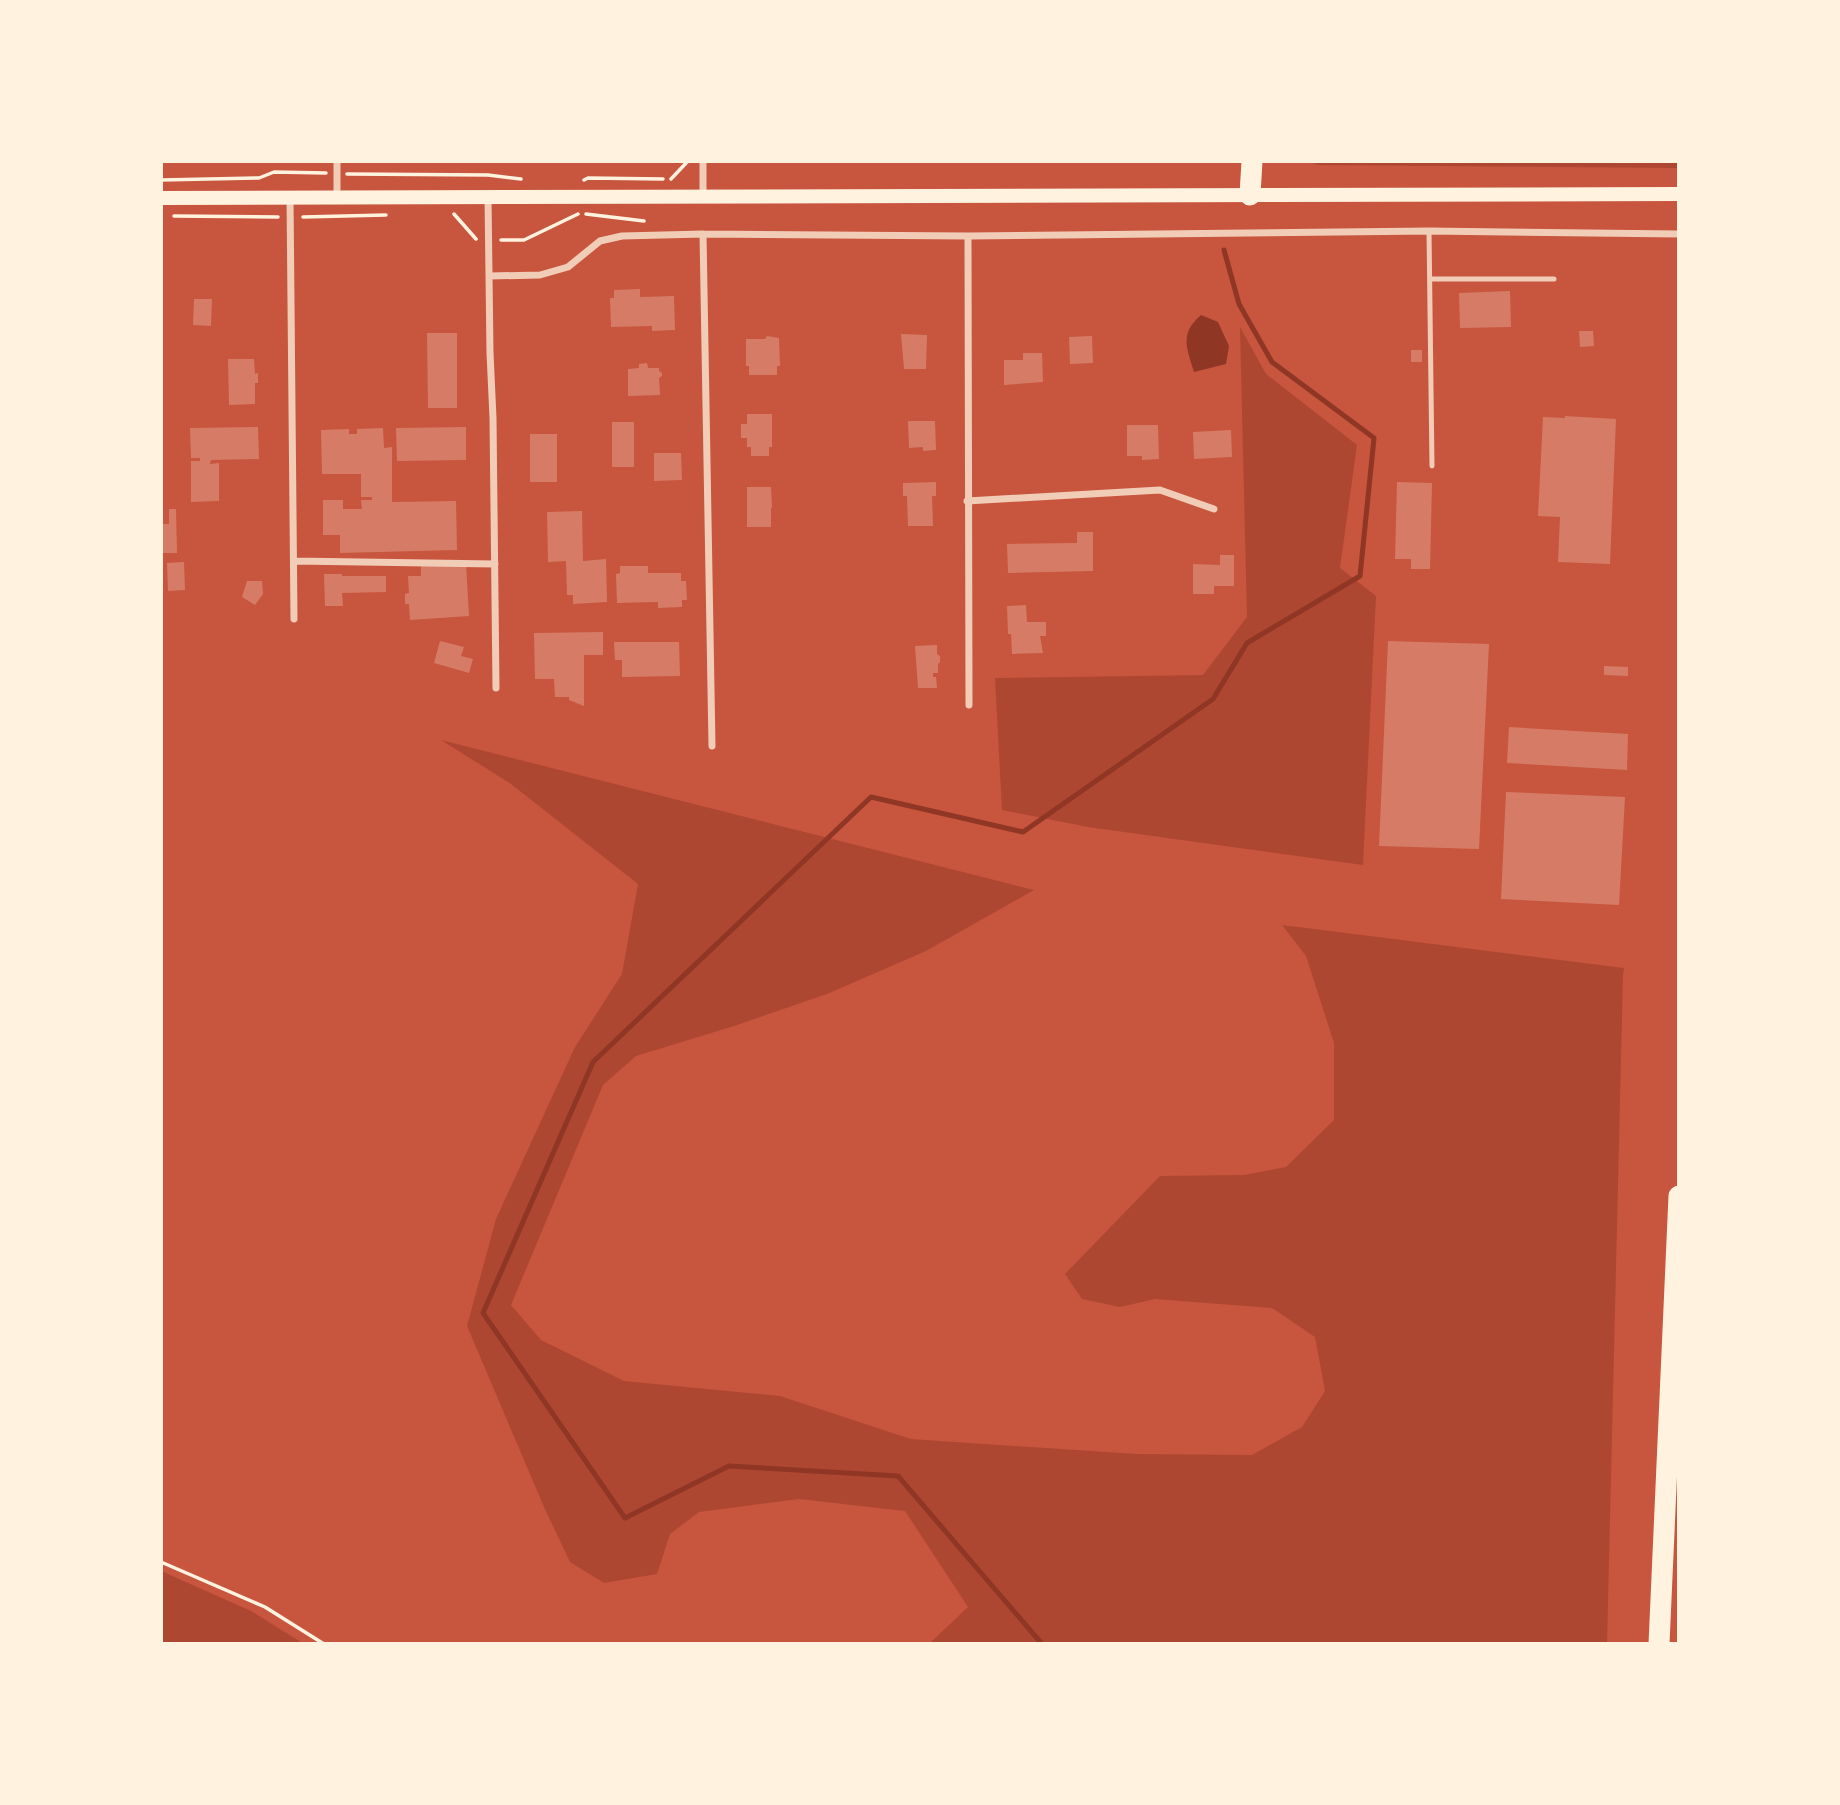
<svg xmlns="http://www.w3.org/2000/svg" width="1840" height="1805" font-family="Signika,sans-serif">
<rect width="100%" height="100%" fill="#c8553d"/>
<path fill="#ae4732" d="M1307,161H1679V168L1318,165Z
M1240,327L1266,374L1357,445L1340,568L1376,596L1363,865L1088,827L1002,810L995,678L1203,675L1247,617Z
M441,740L1034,890L926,951L827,994L734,1026L636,1056L603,1085L511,1305L541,1340L624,1381L780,1396L911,1439L1136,1454L1252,1455L1302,1427L1325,1391L1315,1337L1272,1308L1155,1299L1120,1307L1082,1299L1065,1274L1160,1176L1244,1175L1286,1167L1334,1120V1043L1306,956L1282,925L1624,968L1623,975L1607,1644H929L968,1607L905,1511L799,1499L699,1512L670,1534L657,1574L604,1583L570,1562L544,1507L467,1326L496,1219L575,1047L622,974L638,884L511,784Z
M161,1571L251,1611L304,1644H161Z"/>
<path fill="#8f3625" d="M1201,315L1218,322L1229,346L1226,364L1194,372C1187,348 1179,334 1201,315Z"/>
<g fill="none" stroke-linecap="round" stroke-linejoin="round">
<path stroke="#8f3625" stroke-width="5" d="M1042,1644L898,1476L729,1466L625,1518L483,1313L593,1062L871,797L1023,832L1213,699L1247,643L1360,576L1374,438L1272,362L1239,304L1224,250"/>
</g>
<path fill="#d67c66" d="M640,289V297L674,296L675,330L652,331V326L611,327L610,298H614V290Z
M1510,291L1511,327L1460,328L1459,293Z
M194,299H212L211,326L193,325Z
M1579,331H1593L1594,346L1580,347Z
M427,333H457V408H428Z
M901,334L927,335L926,369H904Z
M767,336L779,338L780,366H777V375H749V366H746V339H765Z
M1092,336L1093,363L1070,364L1069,337Z
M1411,350H1422V362H1411Z
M1023,353H1042L1043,382L1004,385V360H1023Z
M228,359H254L255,374L258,373V383H255V404L229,405Z
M647,363L648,368H659V371L662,373V376L659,378L660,395L628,396V369L639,368V364Z
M747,414H772V447H769V456H751V447H747V438H741V424H747Z
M1565,416L1616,419L1610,564L1558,562L1560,517L1538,516L1543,417L1565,418Z
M908,421H935L936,450L923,451V447L909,448Z
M612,422H634V467H612Z
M1127,425H1158L1159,459L1142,460V456H1127Z
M258,427L259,459L211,460L210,464L219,463V501L191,502V461H200V458H191L190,428Z
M466,427V460L397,461L396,428Z
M383,428L384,448L392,447V502L456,501L457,550L340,553V535H323V500H343V509H362L361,500H372V497H361V474H322L321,430L349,429V434H357V429Z
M1231,430L1232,457L1194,459L1193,432Z
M530,434H557V482H530Z
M654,453H681L682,480L654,481Z
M936,482V496H932L933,526H908L907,496H903V483Z
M1397,482L1432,483L1430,569H1411V559H1395Z
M747,487H771L772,508H771V527H747Z
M169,509H176L177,553H161V524H169Z
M582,511L583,561L606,559L607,602L573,604V595H567L566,561L548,562L547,512Z
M1077,532H1093V571L1008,573L1007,544L1077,543Z
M1220,555H1234V586H1214V594H1193V564L1220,565Z
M184,562L185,590L168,591L167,563Z
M421,564H466L469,616L410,620L409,604H405V594L409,593L408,576H421Z
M620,566H648V573H681V581H686L687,600H682V607L658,608V602L617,603L616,574L620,573Z
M324,574H342V576H386V592L342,593L343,606H325Z
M247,581H262L263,594L255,605L242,597Z
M1026,605L1027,622H1046V636H1040L1043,653L1012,654L1011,634H1008L1007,606Z
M603,632V655H584V706L569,700V697H555L554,679H535L534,633Z
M440,641L464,647L461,656L473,659L469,673L434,663Z
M1388,641L1489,644L1479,849L1379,846Z
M614,642H679L680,676L622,677V660H615Z
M937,645V654L940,656V662L938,664V673H933V677H936L937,688H918L915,646Z
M1604,666L1628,667V676L1604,675Z
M1509,727L1628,734L1627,770L1507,763Z
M1506,792L1625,797L1619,905L1501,899Z"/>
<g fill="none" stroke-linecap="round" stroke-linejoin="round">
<path stroke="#fff3e0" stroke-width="3.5" d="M347,174L488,175L521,179
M671,179L688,161
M161,180L259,178L274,172L326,173
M584,180L588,178L663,179
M454,214L476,239
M586,214L644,221
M174,216L278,217
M303,217L386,215
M501,240H524L578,214
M161,1562L265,1607L324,1644"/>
<path stroke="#f1ccb7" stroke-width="5" d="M1429,231L1432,466
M1431,279H1554"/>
<path stroke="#f1ccb7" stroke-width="7" d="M703,161V196
M290,197L294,619
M337,197V161
M488,197L490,353L493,418L496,688
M703,234L712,746
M968,236L969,705
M489,276L540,275L568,267L600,241L622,236L703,234L968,236L1429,231L1679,234
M967,501L1160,490L1214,509
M294,561L495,564"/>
<path stroke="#fff3e0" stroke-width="14" d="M161,198L1679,194"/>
<path stroke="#fff3e0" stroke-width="21" d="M1250,195L1252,161
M1659,1644L1679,1196"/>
</g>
<rect width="1840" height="1805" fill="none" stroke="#fff3e0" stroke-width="326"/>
</svg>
